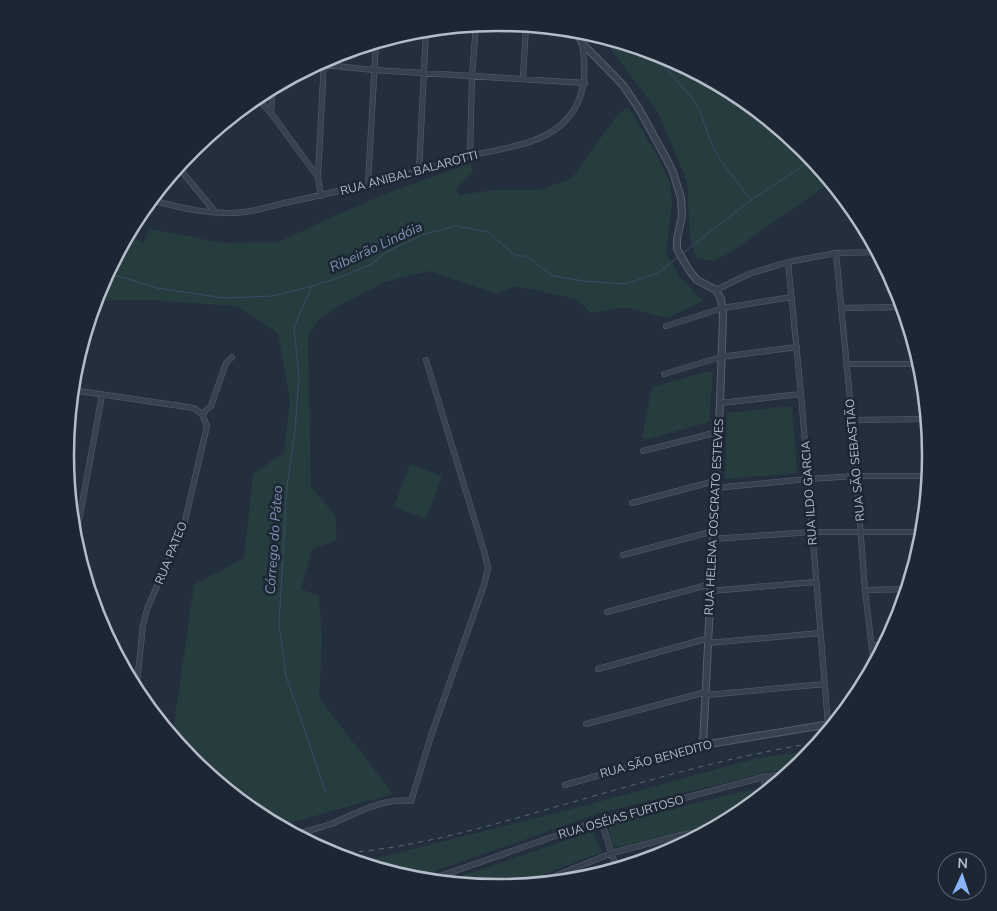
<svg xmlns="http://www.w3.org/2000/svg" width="997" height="911" font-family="'Nunito Sans',sans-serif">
<rect width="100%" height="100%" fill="#242f3e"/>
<path fill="#263c3f" d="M601,36L664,56L739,96L805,150L831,182L728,254L713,261L696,258L690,238L687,182L667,133L657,111Z
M628,107L657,155L670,183L672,202L666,252L680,277L703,301L668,318L625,307L591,313L576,299L516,286L497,294L429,271L385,282L335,308L318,320L308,336L311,487L335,515L337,540L312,549L301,589L319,596L322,639L319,698L393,794L286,824L252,802L237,799L192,761L172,738L194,585L244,558L253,474L284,453L290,401L278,333L237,306L146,300L95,301L99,290L127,237L144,242L150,229L223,243L279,242L332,217L385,194L471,163L473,172L456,189L459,195L494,190H540L572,178L618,114Z
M711,371L713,373L709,421L706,423L648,439H645L642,437L652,387Z
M792,406L797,473L725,479L727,413Z
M410,464L442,476L426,519L394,507Z
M815,750L797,768L769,772L597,814L412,879L358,863L587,805L754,759Z
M748,790L758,791L761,798L739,816L718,827L675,833L620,847L613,845L609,831V827L613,824Z
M593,831L602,852L532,879L518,887L498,888L441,883Z"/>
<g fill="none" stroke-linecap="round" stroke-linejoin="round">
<path stroke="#394c67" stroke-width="1" d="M652,52L692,98L700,111L712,145L721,161L751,200
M683,253L751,200L813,159
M106,275L122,277L157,288L224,298L272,296L302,289L341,277L372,264L386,252L422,235L456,226L488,232L516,256H526L553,276L584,281L626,284L658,273L678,257
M312,286L294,327L299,377L295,431L287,486L279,624L286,676L326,793"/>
<g stroke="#565f6c" stroke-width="6">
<path id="minor" d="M316,64L374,70L585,83
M523,78L526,25
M256,97L271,113L318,177L321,196
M271,113L273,87
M470,156L472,75L476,25
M178,167L216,213
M419,171L426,30
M318,177L324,60
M368,184L376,42
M151,200C182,208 212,216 245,212C260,210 274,205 289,202C333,193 376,182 419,171C436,166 453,160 470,156C498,149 540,145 562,124C586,102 587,73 582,44
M836,253L852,420L865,590L874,667
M788,262L801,394L828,724
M716,290L749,274L788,262L836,253L879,252
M841,308L904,307
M666,326L723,308L792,297
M846,364H921
M664,374L721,357L797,347
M72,390L194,408L202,414
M720,403L801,394
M202,414L211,406L226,363L232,357
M852,420L928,419
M643,451L718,432
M715,488L808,479L856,476H929
M632,503L715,481
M713,539L811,532H924
M75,542L102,395
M623,555L714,531
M865,590L908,589
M710,591L815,582
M607,612L711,584
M708,643L820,633
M872,645H886
M598,669L709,638
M136,692L143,625L147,609L184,525L207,426L202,414
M706,695L825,684
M586,724L706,692
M764,777L765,794
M565,785L703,745
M601,820L617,870
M294,835C306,831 319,828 331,824C357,813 382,798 411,801L432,733L484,585L488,568L484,551L426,360
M426,881L601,820L764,777L790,773
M533,885L612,853L681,835L712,830"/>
</g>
<g stroke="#565f6c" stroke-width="8">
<path id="tertiary" d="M577,30L582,43L623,85L639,109L666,158L673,172L681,198L682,216L677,239V249L689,270L697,280L716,290L721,299L723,316L720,403L703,745L836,723"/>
</g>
<use href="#minor" stroke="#38414e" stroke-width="5"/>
<use href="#tertiary" stroke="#38414e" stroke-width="6"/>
<path stroke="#5a6575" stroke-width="1" stroke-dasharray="5 5" stroke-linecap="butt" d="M329,854C411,850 488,826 566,804C650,780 734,755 821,742"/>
</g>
<g text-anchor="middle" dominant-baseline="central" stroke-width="5" stroke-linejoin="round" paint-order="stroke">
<g font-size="12" fill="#b4bcc9" stroke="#1d2633">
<text transform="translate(409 173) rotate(-15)">RUA ANIBAL BALAROTTI</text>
<text transform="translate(855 460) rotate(-95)">RUA SÃO SEBASTIÃO</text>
<text transform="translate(809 493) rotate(-94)">RUA ILDO GARCIA</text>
<text transform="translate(714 517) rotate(-87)">RUA HELENA COSCRATO ESTEVES</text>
<text transform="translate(171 553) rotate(-68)">RUA PATEO</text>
<text transform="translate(656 759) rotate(-15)">RUA SÃO BENEDITO</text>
<text transform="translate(621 817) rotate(-16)">RUA OSÉIAS FURTOSO</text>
</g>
<g font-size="14" font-style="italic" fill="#7c92b1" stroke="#1d2633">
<text transform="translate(376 247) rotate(-25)">Ribeirão Lindóia</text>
<text transform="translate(274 540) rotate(-86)">Córrego do Páteo</text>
</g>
</g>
<path d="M0 0H997V911H0ZM74 455a424 424 0 1 1 848 0a424 424 0 1 1-848 0Z" fill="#1d2633" fill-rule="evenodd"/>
<path fill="none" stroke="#b4bcc9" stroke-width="2.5" d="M74 455a424 424 0 1 1 848 0a424 424 0 1 1-848 0Z"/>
<g transform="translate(962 876) rotate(3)"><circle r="24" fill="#1d2633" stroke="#59626f"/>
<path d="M0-4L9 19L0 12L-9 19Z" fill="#8ab4f8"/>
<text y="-8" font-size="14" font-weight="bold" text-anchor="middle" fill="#b4bcc9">N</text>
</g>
</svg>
